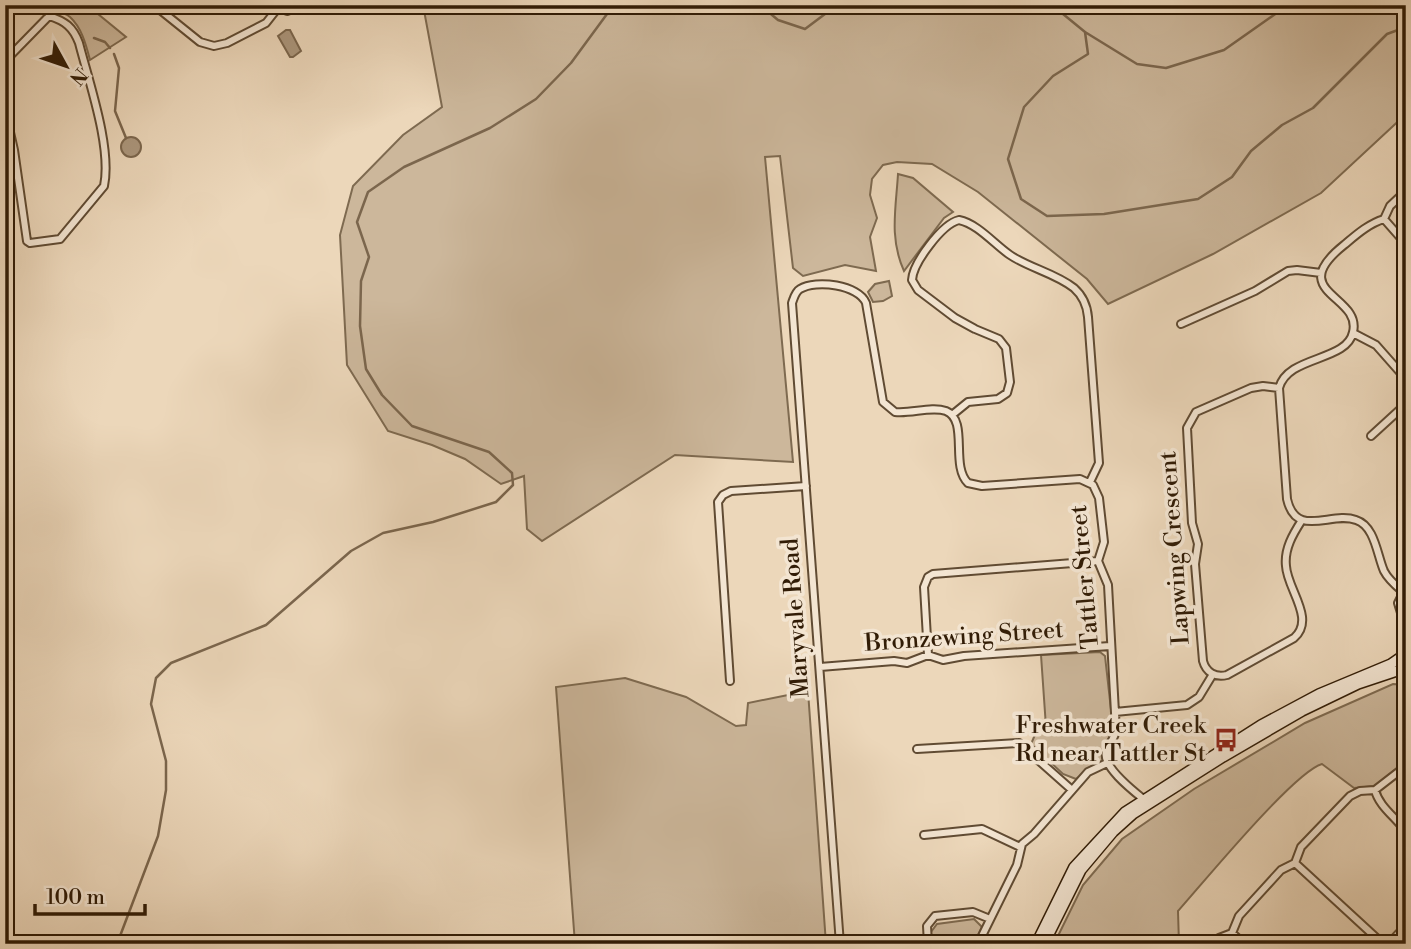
<svg xmlns="http://www.w3.org/2000/svg" width="1411" height="949" font-family="'Libre Bodoni',serif">
<rect width="100%" height="100%" fill="#ecd7ba"/>
<filter id="stains"><feTurbulence type="fractalNoise" baseFrequency=".00286" numOctaves="4"/><feColorMatrix values="0 0 0 0 .2 0 0 0 0 .09 0 0 0 0 .02 0 0 0 .5 -.17"/></filter>
<radialGradient id="worn" r=".72"><stop offset=".6" stop-color="#630" stop-opacity="0"/><stop offset="1" stop-color="#630" stop-opacity=".3"/></radialGradient>
<path fill="#ccb79b" stroke="#7e6a50" stroke-width="2" d="M50,5H87L126,37L90,60C86,45 82,28 70,17C64,12 56,12 50,5Z
M423,5H1406V114L1321,193L1213,254L1108,304L1087,279L978,192L932,164L897,162L883,165L872,179L870,195L877,218L870,237L876,271L845,265L803,276L793,268L780,156L765,157L793,462L675,455L542,541L527,529L524,476L501,484L465,459L432,445L388,431L347,365L340,235L353,186L403,135L442,107Z
M898,174L913,178L953,212L944,218L904,271C889,238 896,208 898,174Z
M889,281L892,296L883,301L873,302L868,292L875,284Z
M1100,652L1105,656L1114,737L1104,751L1103,761L1093,765L1076,779L1063,774L1031,744L1037,730L1046,727L1041,655Z
M625,678L686,697L736,726L746,725L748,703L808,691L826,944H575L556,687Z
M1393,684L1406,685V761L1375,786L1354,788L1322,764C1294,772 1203,883 1178,911L1179,944H1054L1083,885L1122,839L1194,789L1305,723Z
M974,919L982,927L974,944H932L931,932L937,924Z"/>
<path fill="#ac977d" stroke="#7b664d" stroke-width="2" d="M286,30H290L301,51L293,57H290L278,36Z
M121 147a10 10 0 1 1 20 0a10 10 0 1 1-20 0Z"/>
<g fill="none" stroke-linecap="round" stroke-linejoin="round">
<path stroke="#7b664d" stroke-width="2.5" d="M760,5L778,20L805,29L825,14L827,5
M1052,5L1085,32L1137,64L1166,68L1224,50L1288,5
M1085,32L1088,54L1053,76L1024,107L1008,159L1021,199L1047,216L1104,214L1198,199L1232,177L1251,151L1282,125L1313,108L1387,34L1406,27
M94,38L105,42L110,48
M114,54L119,68L115,111L126,138
M117,944L158,836L166,790V761L151,704L156,678L171,663L266,625L351,551L383,533L433,522L496,502L513,485L512,473L489,452L412,426L382,395L366,369L360,326L361,281L369,257L357,222L368,192L404,167L490,128L536,99L571,63L607,14L618,5"/>
<g stroke="#604b33" stroke-width="10">
<path id="minor" d="M154,5L200,42L214,46L227,43L266,23L277,9
M273,5L287,11L303,5
M5,61L49,16
M5,110L14,150L27,241L30,243L60,239L104,186C112,148 89,82 79,43C73,27 65,21 49,16L45,5
M1384,219L1406,244
M1181,324L1255,291L1288,271L1297,270L1321,273
M1353,333L1376,345L1406,379
M1279,388L1263,386L1251,388L1196,412L1187,428L1192,523L1198,544L1195,564L1203,661C1206,672 1215,678 1227,675L1294,638C1316,619 1287,589 1286,566C1284,549 1293,534 1302,520
M952,415L968,402L998,399L1007,393L1010,382L1006,348L999,339L975,329L955,318L918,290L912,280C913,263 942,224 959,220C978,224 994,244 1010,255C1029,268 1055,273 1074,288C1083,296 1087,305 1088,317L1099,463L1090,482
M1371,436L1406,404
M1406,587L1398,603L1405,626L1406,645
M1402,591C1395,585 1388,579 1384,571C1377,555 1375,526 1356,520C1331,511 1296,539 1287,499L1279,388C1288,355 1347,362 1353,332C1362,295 1284,293 1344,245C1356,235 1368,224 1384,219L1390,206L1406,191
M928,655L924,587L928,577L933,574L1098,561
M820,667L894,661L907,663L928,655L943,660L964,656L1110,646
M730,681L718,502L723,495L731,491L806,486
M1115,712L1187,705L1199,697L1213,674
M917,749L1019,743L1072,790
M1375,790C1379,807 1397,818 1406,832
M924,835L982,829L1020,847
M1295,863L1383,944
M1232,933L1244,944
M840,944L792,303C794,298 795,292 800,289C816,279 859,285 866,303L883,402L895,412C911,414 931,406 946,411C969,420 950,466 968,483L982,486L1080,479L1093,485L1099,498L1104,542L1098,561L1108,585L1116,731C1114,739 1109,744 1106,751C1101,767 1136,793 1147,802
M928,944L927,926L935,916L973,912L990,919
M978,944L1017,865L1022,844L1034,834L1088,772L1107,763
M1213,944L1219,938L1232,933L1239,916L1281,870L1295,863L1301,847L1350,796L1360,791L1375,790L1406,766
M1389,944L1399,933"/>
</g>
<g stroke="#311c06" stroke-width="12">
<path id="secondary" d="M1036,944L1074,867L1125,812L1261,725L1319,694L1391,664L1404,655
M1044,944L1081,870L1113,832L1133,814L1223,757L1302,711L1358,684L1406,668"/>
</g>
<use href="#minor" stroke="#f3e5d2" stroke-width="6"/>
<use href="#secondary" stroke="#f3e5d2" stroke-width="9"/>
</g>
<defs>
<g id="bus-bare" transform="scale(1.89)"><path d="M-5-6H5V4H4V6H2V4H-2V6H-4V4H-5ZM-3.5-4V0h7V-4ZM-3.5 1.2v1.5H-2V1.2ZM2 1.2v1.5H3.5V1.2Z" fill="#8f2418" stroke="#f3e5d2" stroke-width="2.5" paint-order="stroke"/></g>
</defs>
<g fill-rule="evenodd">
<use href="#bus-bare" x="1226" y="740"/>
</g>
<g text-anchor="middle" dominant-baseline="central" stroke-width="7" stroke-linejoin="round" paint-order="stroke">
<g font-size="24" fill="#311c06" stroke="#f3e5d2">
<text transform="translate(1175 548) rotate(-94)">Lapwing Crescent</text>
<text transform="translate(1085 577) rotate(-95)">Tattler Street</text>
<text transform="translate(796 618) rotate(-94)">Maryvale Road</text>
<text transform="translate(964 637) rotate(-4)">Bronzewing Street</text>
</g>
<g font-size="24" fill="#311c06" stroke="#f3e5d2" text-anchor="end">
<text x="1206" y="726">Freshwater Creek<tspan x="1206" dy="28">Rd near Tattler St</tspan></text>
</g>
</g>
<rect width="1411" height="949" fill="none" stroke="#ecd7ba" stroke-width="28"/>
<rect x="7" y="7" width="1397" height="935" fill="none" stroke="#311c06" stroke-width="3.5"/>
<rect x="14" y="14" width="1383" height="921" fill="none" stroke="#311c06" stroke-width="2"/>
<g transform="translate(66 66) rotate(130)" stroke="#f3e5d2" stroke-width="5" paint-order="stroke">
<path d="M0-5L12 26L0 18L-12 26Z" fill="#311c06"/>
<text y="-10" font-size="19" font-weight="bold" text-anchor="middle" fill="#311c06">N</text>
</g>
<path d="M35 904v10h110v-10" fill="none" stroke="#311c06" stroke-width="3.5"/>
<text x="46" y="904" font-size="21" fill="#311c06" stroke="#f3e5d2" stroke-width="5" paint-order="stroke">100 m</text>
<rect width="100%" height="100%" filter="url(#stains)"/>
<rect width="100%" height="100%" fill="url(#worn)"/>
</svg>
